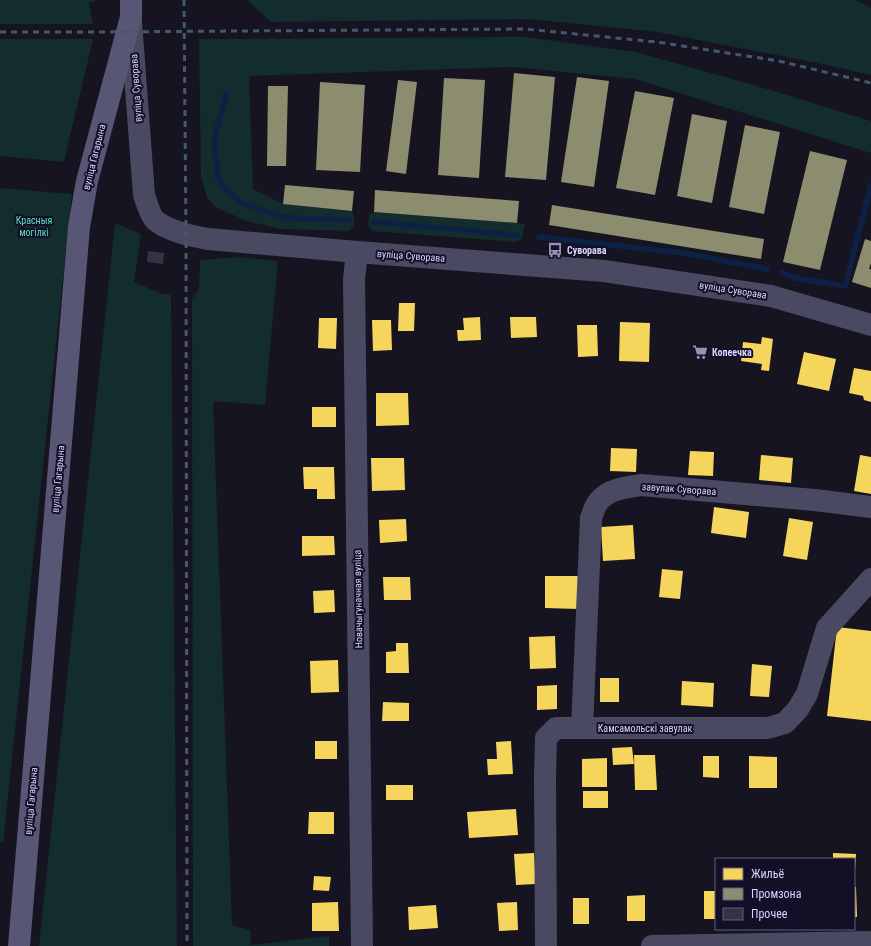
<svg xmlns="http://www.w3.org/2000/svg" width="871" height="946" font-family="'Roboto Condensed',sans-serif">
<rect width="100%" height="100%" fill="#161421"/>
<path fill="#132c2d" d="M0,0H98L89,3L93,24H0Z
M247,0H856L871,8V75L822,64L658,32L528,19L271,22Z
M525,37L636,52L757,86L871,121V153L635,79L513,67L249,76L253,189L283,204L352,211C355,219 356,225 349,231L280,229L247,221L217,208L207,198L201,176L199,39Z
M0,39H93L64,162L0,156Z
M0,188L72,194L3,843L0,842Z
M374,212L517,223L525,224L521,240L515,242L372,231L368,225L369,215Z
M115,223L141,234L134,282L160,293L171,295L177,946H39Z
M239,257L278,261L265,405L213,401L232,925L250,930L251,945L329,936V946H193L192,299L199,288L200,260Z"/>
<path fill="#f6d55c" d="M399,303H415L414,331H398Z
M480,317L481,340L458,341L457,330H464L463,318Z
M510,317H536L537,337L511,338Z
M319,318H337L336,349L318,348Z
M372,320H391L392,350L373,351Z
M620,322L650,323L649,362L619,361Z
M577,325H597L598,356L578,357Z
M762,337L773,339L769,371L761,370L762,364L741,361L743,342L761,344Z
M804,352L836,359L829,391L797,384Z
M854,368L871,371V402L864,400L863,396L849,393Z
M376,393H408L409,425L376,426Z
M312,407H336V427H312Z
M611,448L637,449L636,472L610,471Z
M690,451L714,452L713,476L688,475Z
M761,455L793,458L791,483L759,480Z
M860,455L871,457V494L854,491Z
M371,458H404L405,490L372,491Z
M303,467H334L335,499H317V489H304Z
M714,507L749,512L746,538L711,533Z
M789,518L813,522L807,560L783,556Z
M406,519L407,541L380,543L379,520Z
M633,525L635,559L603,561L601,527Z
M302,536H334L335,555L302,556Z
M662,569L683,571L680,599L659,597Z
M545,576H578V609L545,608Z
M383,577H410L411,600H384Z
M334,590L335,612L314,613L313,591Z
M837,627L871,631V721L827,716Z
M555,636L556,668L530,669L529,637Z
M396,643H408L409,673H386V652L396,651Z
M338,660L339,692L311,693L310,661Z
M752,664L772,666L769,697L750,696Z
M600,678H619V702H600Z
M682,681L714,683L713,707L681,705Z
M557,685V709L537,710V686Z
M383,702L409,703V721H382Z
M315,741H337V759H315Z
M511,741L513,774L488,775L487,759H497L496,742Z
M632,747L634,764L613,765L612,748Z
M634,755H655L657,790H635Z
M703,756H719V778L703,777Z
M749,756L777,757V788H749Z
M607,758V787H582V759Z
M386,785H413V800H386Z
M583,791H608V808H583Z
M516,809L518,835L469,838L467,812Z
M309,812H334V834H308Z
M534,853L536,884L516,885L514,854Z
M833,853L856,854L855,869H854V859H833Z
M314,876L331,877L329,891L313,890Z
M854,887H856L857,917H854Z
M704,891H716V919H704Z
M645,895V921H627V896Z
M573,898H589V924H573Z
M338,902L339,931H312V903Z
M517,902L518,930L499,931L497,903Z
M436,905L438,928L409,930L408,907Z"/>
<path fill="#8c8c6e" d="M514,73L555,77L546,180L505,177Z
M577,77L609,81L594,187L561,182Z
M444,78L485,80L479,178L438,175Z
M398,80L417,82L406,174L386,171Z
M320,82L365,85L360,172L316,170Z
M268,86H288L286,166H267Z
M635,91L674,98L655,195L616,188Z
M692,114L727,121L712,203L677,196Z
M745,125L780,132L764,214L729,207Z
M810,151L847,160L820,270L783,262Z
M285,185L354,191L352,211L283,204Z
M375,190L519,201L517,223L374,212Z
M552,205L764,239L761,259L549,225Z
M865,239L871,241V263L869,269H871V288L852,282Z"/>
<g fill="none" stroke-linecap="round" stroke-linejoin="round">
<path stroke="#0d2144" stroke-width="5.5" d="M226,94L214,140L218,178L225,189L240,202L283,218L349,220
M374,222L517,235
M539,237L684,253L767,269
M781,272L795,278L845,286L871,185"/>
</g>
<path fill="#343243" d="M148,251L164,253L163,264L147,262Z"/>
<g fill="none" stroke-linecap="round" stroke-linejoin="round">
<path stroke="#4a4962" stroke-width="22" d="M357,252L354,279L362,946
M582,728L591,518C593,513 595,505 599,501C609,489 627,487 641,485L815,500L871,507
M546,946L545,777L546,738L556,728H768L785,723L798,709L807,694L827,628L871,579
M652,946L871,942"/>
<path stroke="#4a4962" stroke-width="22" d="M131,22L144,195C146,201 151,217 155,220C167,231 192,236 208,239L357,252L604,271L771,296L871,325"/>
<path stroke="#575674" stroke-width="22" d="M19,946L79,227L87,181L131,17V0"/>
<path stroke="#43596b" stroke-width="3" stroke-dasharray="6 5" stroke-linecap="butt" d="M184,0L186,235L187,946
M0,32H97L525,29L657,42L779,61L871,83"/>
</g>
<defs>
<g id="bus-bare" transform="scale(1.2)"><path d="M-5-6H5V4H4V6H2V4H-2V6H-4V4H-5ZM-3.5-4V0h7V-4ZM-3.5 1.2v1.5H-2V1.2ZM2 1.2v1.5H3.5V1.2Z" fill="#9591b1" stroke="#130f26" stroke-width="2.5" paint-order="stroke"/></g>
<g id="supermarket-bare" transform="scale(1.2)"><path d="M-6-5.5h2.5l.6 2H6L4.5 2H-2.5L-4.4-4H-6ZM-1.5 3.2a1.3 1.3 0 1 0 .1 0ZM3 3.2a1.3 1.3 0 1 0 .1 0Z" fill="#9591b1" stroke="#130f26" stroke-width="2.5" paint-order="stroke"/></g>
</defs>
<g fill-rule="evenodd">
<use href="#bus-bare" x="555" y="250"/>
<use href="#supermarket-bare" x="700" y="352"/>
</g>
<g text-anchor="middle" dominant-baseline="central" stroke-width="4" stroke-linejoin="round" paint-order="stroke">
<g font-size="10" fill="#d9d4ff" stroke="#130f26">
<text transform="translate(136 88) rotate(-94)">вуліца Суворава</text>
<text transform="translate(94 157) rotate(-76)">вуліца Гагарына</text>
<text transform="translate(411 256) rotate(4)">вуліца Суворава</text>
<text transform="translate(733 290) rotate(9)">вуліца Суворава</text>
<text transform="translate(58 479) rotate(-85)">вуліца Гагарына</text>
<text transform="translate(679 489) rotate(4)">завулак Суворава</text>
<text transform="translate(358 599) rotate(-91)">Новачыгуначная вуліца</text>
<text x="645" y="728">Камсамольскі завулак</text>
<text transform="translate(31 801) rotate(-85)">вуліца Гагарына</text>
</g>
<g font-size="10" fill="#5fe0c0" stroke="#130f26">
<text x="34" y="220">Красныя<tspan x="34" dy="12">могілкі</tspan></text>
</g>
<g font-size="10" font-weight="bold" fill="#d9d4ff" stroke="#130f26" text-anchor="start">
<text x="567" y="250">Суворава</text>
<text x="712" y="352">Копеечка</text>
</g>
</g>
<rect x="715" y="858" width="140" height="72" fill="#130f26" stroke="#625e7d"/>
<rect x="723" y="868" width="20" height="12" fill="#f6d55c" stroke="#625e7d"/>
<text x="751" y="878" font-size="12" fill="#d9d4ff">Жильё</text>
<rect x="723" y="888" width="20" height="12" fill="#8c8c6e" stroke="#625e7d"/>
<text x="751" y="898" font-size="12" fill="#d9d4ff">Промзона</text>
<rect x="723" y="908" width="20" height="12" fill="#343243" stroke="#625e7d"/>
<text x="751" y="918" font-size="12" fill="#d9d4ff">Прочее</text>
</svg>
